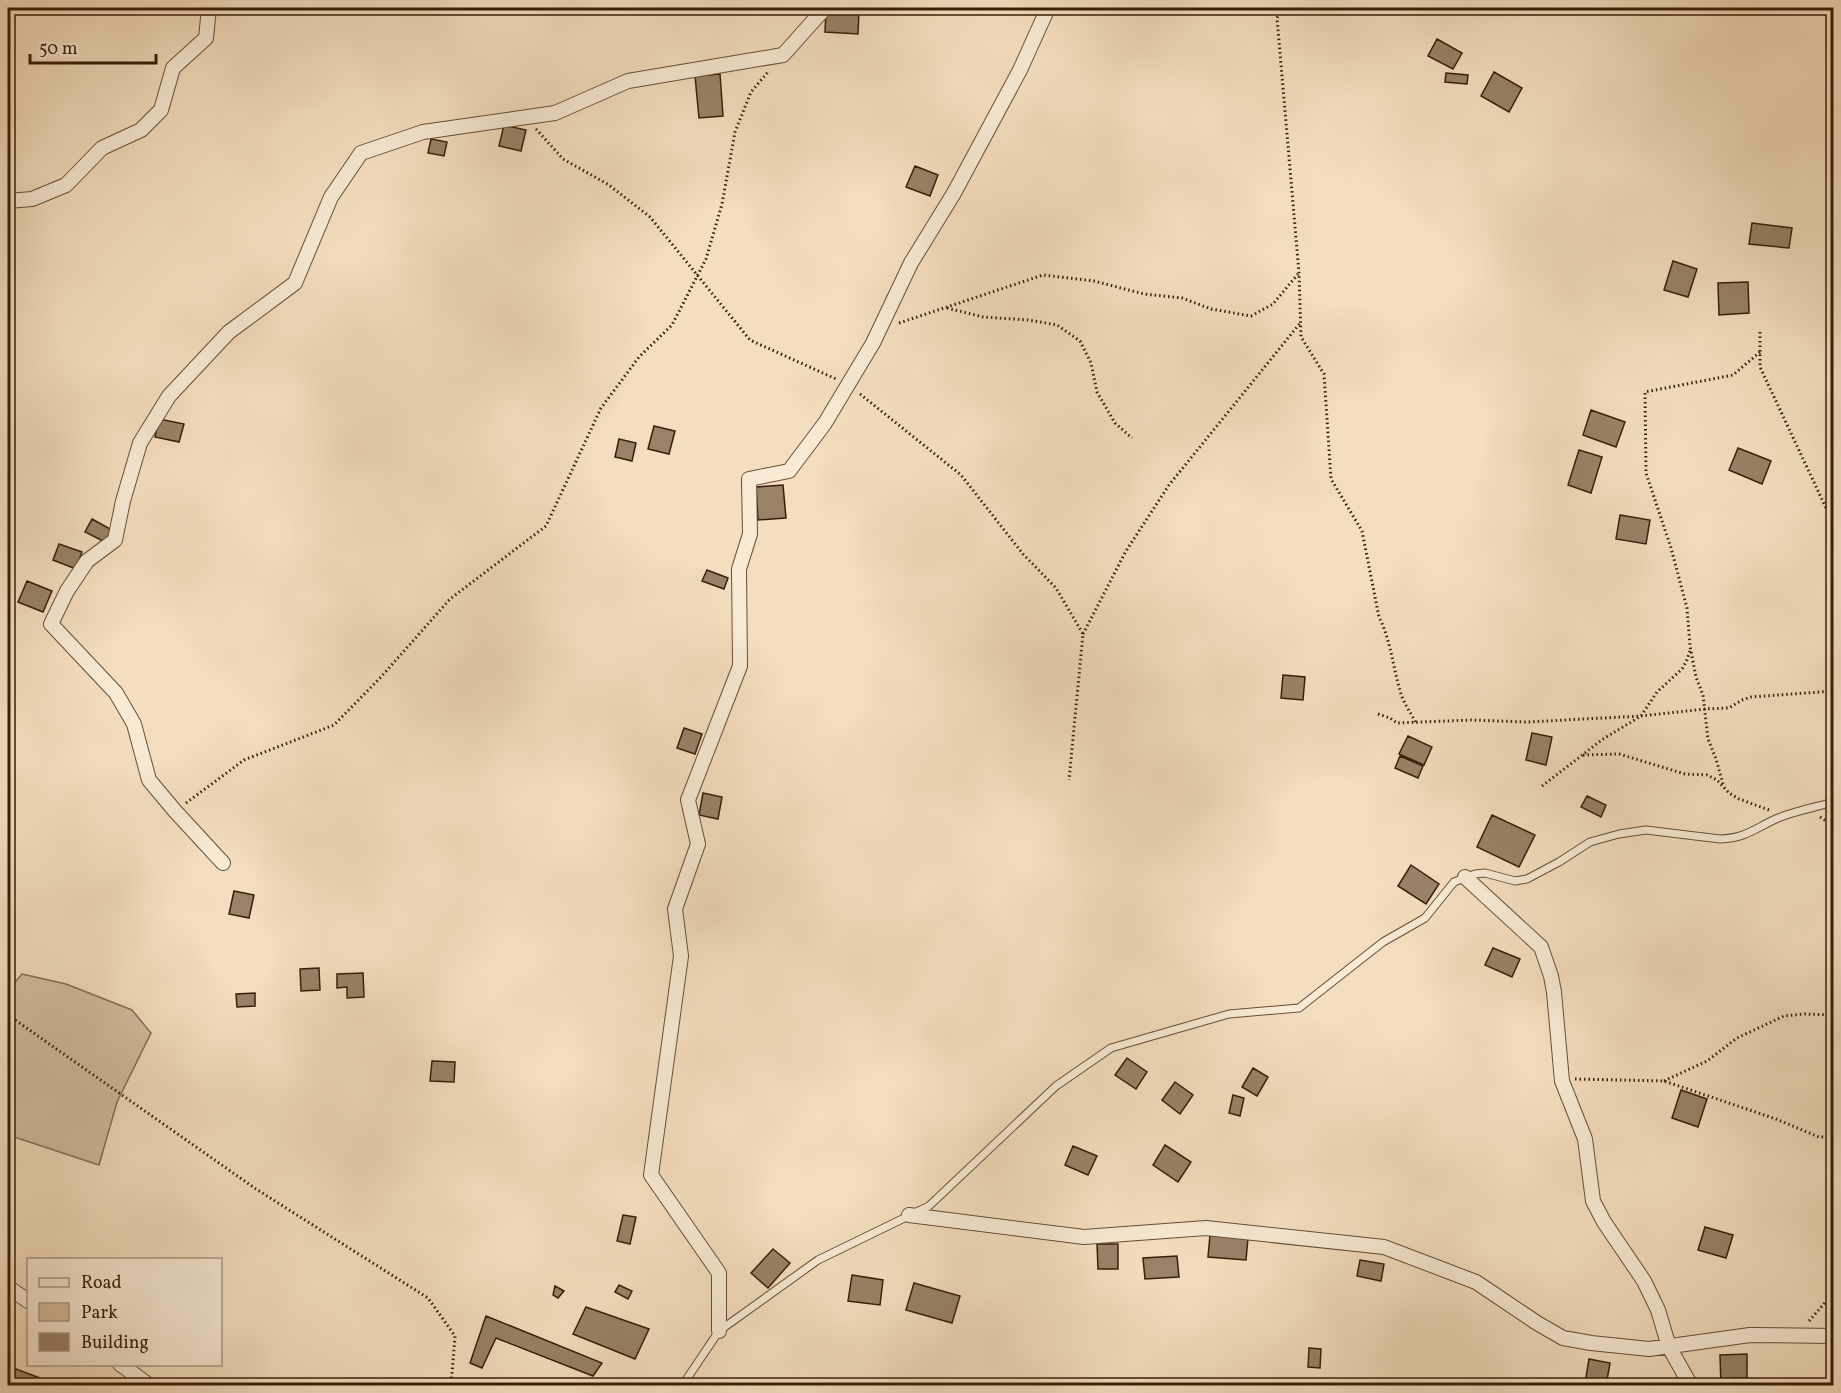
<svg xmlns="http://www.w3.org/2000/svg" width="1841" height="1393" font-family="Vollkorn,serif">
<rect width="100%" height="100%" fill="#f4debf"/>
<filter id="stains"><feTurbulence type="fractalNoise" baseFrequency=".00333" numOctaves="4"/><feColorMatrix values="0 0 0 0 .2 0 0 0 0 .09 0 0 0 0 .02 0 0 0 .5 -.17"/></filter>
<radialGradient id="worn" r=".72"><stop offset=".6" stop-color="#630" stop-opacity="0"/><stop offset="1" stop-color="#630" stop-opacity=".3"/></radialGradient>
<path fill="#d4bda0" stroke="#866e54" stroke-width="1.5" d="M22,974L66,984L132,1010L151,1033L117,1102L99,1165L8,1135V990Z"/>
<path fill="#998268" stroke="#371e09" stroke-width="1.5" d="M826,9L859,10L858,34L825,32Z
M1437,39L1462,53L1453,69L1428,56Z
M1494,72L1522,88L1509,112L1481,96Z
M1446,73L1468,75L1467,84L1445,82Z
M720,74L723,116L699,118L695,76Z
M504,125L526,130L521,151L499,146Z
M431,139L447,142L444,156L428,153Z
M915,166L938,175L930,196L906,187Z
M1752,223L1792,228L1789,248L1749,244Z
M1834,252V274L1828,272Z
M1673,261L1697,269L1688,297L1664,290Z
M1748,282L1749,313L1719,315L1718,283Z
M1591,410L1625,422L1616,447L1583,435Z
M159,419L184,424L179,442L155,437Z
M654,426L675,431L669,454L648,449Z
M619,439L636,443L632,461L615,457Z
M1738,448L1771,461L1762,484L1729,470Z
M1579,450L1602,457L1591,493L1568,485Z
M783,485L786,518L758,520L756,487Z
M1620,515L1650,520L1646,544L1616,539Z
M92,519L112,530L105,542L85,532Z
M59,544L82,552L76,569L53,560Z
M707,570L728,578L724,589L702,581Z
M27,581L52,591L43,612L18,602Z
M1283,675L1305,677L1303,700L1281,698Z
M684,728L702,734L695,754L677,748Z
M1532,733L1552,737L1546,765L1526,760Z
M1408,736L1432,747L1424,765L1399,754Z
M1400,756L1423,766L1418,778L1395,768Z
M703,793L722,797L718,819L699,815Z
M1587,796L1606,805L1601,817L1581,807Z
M1492,815L1535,835L1519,867L1477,847Z
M1411,865L1439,884L1426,904L1398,886Z
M234,891L254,895L249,918L229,914Z
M1493,948L1520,959L1512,977L1485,965Z
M319,968L320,990L301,991L300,969Z
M363,973L364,997L347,998V987L337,988V974Z
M255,993V1006L237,1007L236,994Z
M1127,1058L1147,1072L1136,1089L1115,1075Z
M432,1061L455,1062L454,1082L430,1081Z
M1253,1068L1268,1077L1257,1096L1242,1087Z
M1175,1082L1193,1095L1180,1114L1162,1100Z
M1681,1090L1707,1099L1698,1127L1672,1118Z
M1233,1095L1244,1098L1240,1116L1229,1113Z
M1165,1145L1191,1162L1178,1182L1153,1165Z
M1073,1146L1097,1156L1088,1175L1065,1165Z
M623,1215L636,1217L630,1244L617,1241Z
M1705,1227L1733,1235L1726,1258L1698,1250Z
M1210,1235L1248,1238L1246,1260L1208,1257Z
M1097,1244H1118V1269H1098Z
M773,1249L790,1263L768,1288L751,1273Z
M1177,1256L1179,1277L1145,1279L1143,1258Z
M1360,1260L1384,1264L1381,1281L1357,1276Z
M852,1275L883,1280L880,1305L848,1301Z
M914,1283L960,1296L952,1323L906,1310Z
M619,1285L632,1291L628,1299L615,1292Z
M555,1286L564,1291L558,1298L553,1295Z
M586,1307L649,1329L635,1359L573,1334Z
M486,1316L602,1363L593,1376L496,1338L482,1368L470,1363Z
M1309,1348L1321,1349L1320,1368L1308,1367Z
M1747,1354V1378H1734V1386H1721L1720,1355Z
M8,1357L13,1359L8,1371Z
M1589,1359L1610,1363L1606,1386L1585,1383Z
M16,1369L40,1378L37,1386H10Z"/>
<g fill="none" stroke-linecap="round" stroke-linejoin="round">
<g stroke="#664e36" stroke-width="9">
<path id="lane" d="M682,1386L719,1331L818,1260L929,1206L1056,1086L1111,1048L1229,1014L1299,1008L1383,942L1425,918L1454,882L1475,874L1485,873L1515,881L1527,879L1559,862L1590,842L1619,834L1646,830L1720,839C1747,838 1755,828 1778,818C1795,811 1816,807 1834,802"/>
</g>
<g stroke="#664e36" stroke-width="16">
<path id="street" d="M8,201L32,199L66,185L102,148L141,130L161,110L173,68L206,38L209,8
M223,863L175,811L149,780L134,724L116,693L51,624L67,591L87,561L115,540L123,501L140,443L169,396L229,332L295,283L331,197L361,153L423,132L555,113L628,81L783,55L825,8
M1465,877L1541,947L1551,976L1554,992L1562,1081L1585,1139L1593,1201L1604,1222L1644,1281L1658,1310L1669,1347L1691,1386
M909,1215L1084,1237L1206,1228L1384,1247L1476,1282L1537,1323L1563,1338L1591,1343L1649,1349L1750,1335L1834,1336
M8,1287L28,1301
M719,1331V1273L651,1175L681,956L675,909L698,844L688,800L740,666L739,569L750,534L749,479L789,471L825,423L873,343L911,263L954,193L1020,70L1048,8
M120,1364L150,1386"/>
</g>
<path stroke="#371e09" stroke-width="3" stroke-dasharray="1.5 3" stroke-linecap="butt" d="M1281,8L1277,18L1299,273L1301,337L1324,374L1331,479L1362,531L1379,617C1391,641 1393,668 1401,694C1404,704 1411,713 1416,723
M536,129L563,159L609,185L650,217L750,340L836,379
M947,308L983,317L1028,320L1057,325L1080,341L1091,363L1097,392L1115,423L1132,438
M899,323L1043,275L1094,281L1144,294L1182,298L1211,309L1251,316L1273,304L1298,274
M1760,332V367L1834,525
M860,394L961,475L1023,554L1056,588L1083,634L1069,780
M1083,634L1126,551L1169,485L1301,322
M1378,714L1390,718L1397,723L1471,720L1527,722L1641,716L1705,709L1729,708L1742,700L1751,697L1834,691
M1583,755L1619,754L1685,774L1707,775L1717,780L1729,793L1739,799L1769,810
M1723,784L1716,759L1708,739L1703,695L1696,677L1690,646L1687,608L1671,548L1646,473L1645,392L1733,375L1760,352
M1542,786L1603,739L1641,716L1657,692L1682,669L1686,662L1690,651
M186,803L244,760L334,725L381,677L450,599L546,526L601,408L639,357L672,325L706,259L722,204L735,132L751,92L768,72
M1820,817L1834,826
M8,1015L256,1189L428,1298L455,1336L451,1386
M1575,1079L1664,1081L1776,1119L1819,1137H1834
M1664,1081L1707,1061L1737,1038L1784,1016L1805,1014L1834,1015
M1809,1321L1829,1298L1834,1290"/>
<use href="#lane" stroke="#f8ead5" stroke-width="7"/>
<use href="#street" stroke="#f8ead5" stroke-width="14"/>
</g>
<rect width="1841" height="1393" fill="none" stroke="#f4debf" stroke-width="30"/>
<rect x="9" y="9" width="1823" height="1375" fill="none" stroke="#371e09" stroke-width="3"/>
<rect x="15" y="15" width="1811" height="1363" fill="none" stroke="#371e09" stroke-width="1.5"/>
<rect x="27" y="1258" width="195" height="108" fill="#f8ead5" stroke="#ab9883" stroke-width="1.5"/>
<rect x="39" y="1278" width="30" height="9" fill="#f8ead5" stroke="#ab9883" stroke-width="1.5"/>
<text x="81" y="1288" font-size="18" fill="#371e09">Road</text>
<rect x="39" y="1303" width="30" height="18" fill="#d4bda0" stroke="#ab9883" stroke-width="1.5"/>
<text x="81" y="1318" font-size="18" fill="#371e09">Park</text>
<rect x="39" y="1333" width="30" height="18" fill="#998268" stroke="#ab9883" stroke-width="1.5"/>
<text x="81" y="1348" font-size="18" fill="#371e09">Building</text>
<path d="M30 54v9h126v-9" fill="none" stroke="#371e09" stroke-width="3"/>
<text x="39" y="54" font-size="18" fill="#371e09" stroke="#f8ead5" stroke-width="4.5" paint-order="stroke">50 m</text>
<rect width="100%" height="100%" filter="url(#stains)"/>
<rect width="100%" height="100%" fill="url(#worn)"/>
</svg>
